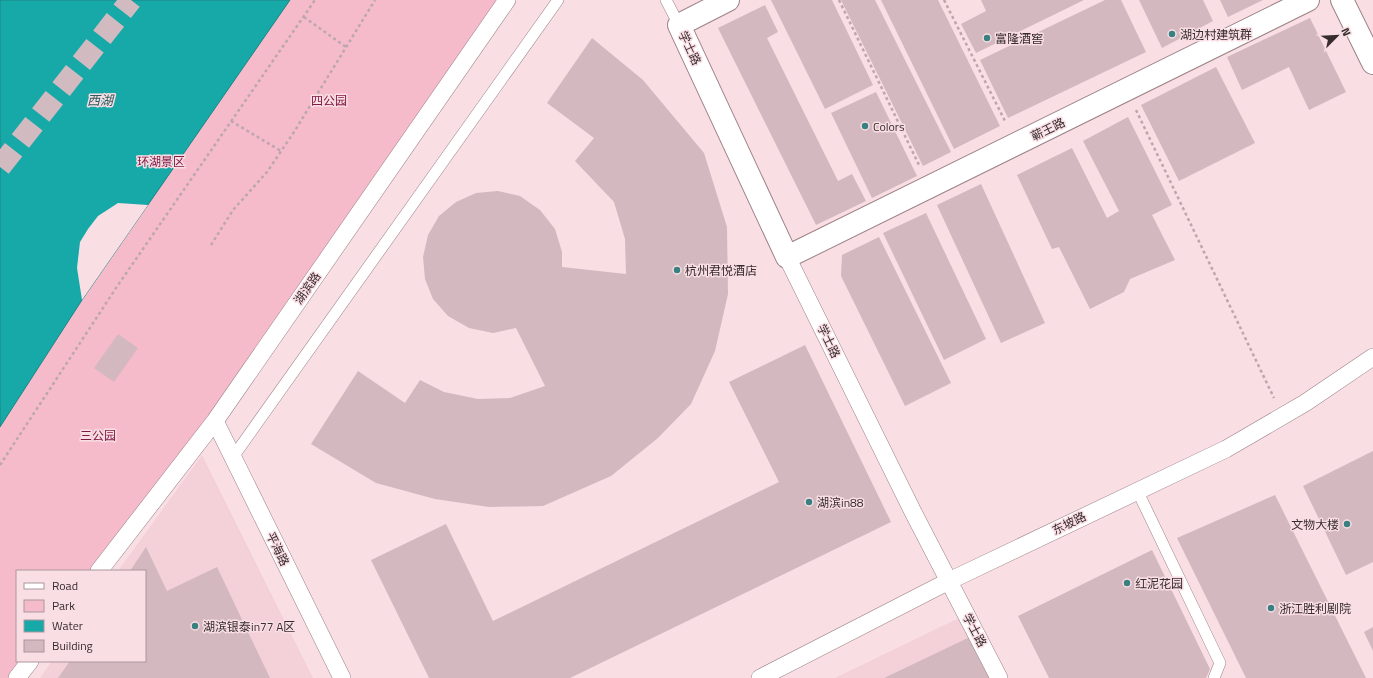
<svg xmlns="http://www.w3.org/2000/svg" width="1373" height="678" font-family="'Titillium Web','Noto Sans SC',sans-serif">
<rect width="100%" height="100%" fill="#f9dee4"/>
<path fill="#f4d0d9" d="M202,455L313,678H40L52,661H145V571H118Z
M959,618L990,678H835Z"/>
<path fill="#f6bbcb" d="M0,0H507L101,571H17V661H31L18,678H0Z"/>
<path fill="#17a8a8" stroke="#218384" d="M0,0H290L82,300L0,427Z"/>
<path fill="#f9dee4" d="M118,203L148,205L82,300L77,268L80,242L88,229L98,216Z"/>
<path fill="#d3b8bf" d="M771,0H832L873,85L825,109Z
M841,0H875L951,152L923,166Z
M881,0H938L1000,126L954,149Z
M981,0H1084L976,53L961,24L986,11Z
M1105,0H1121L1146,52L1008,118L980,60Z
M1139,0H1203L1213,21L1162,48Z
M1220,0H1263L1228,17Z
M765,5L778,32L767,38L838,181L852,174L866,201L816,225L718,28Z
M1310,18L1346,92L1309,110L1289,67L1242,90L1227,57Z
M592,38L643,80L704,153L727,227L728,294L715,351L691,404L658,438L611,476L543,506L489,507L435,499L376,483L311,444L358,371L405,403L420,380L444,392L478,399L510,398L545,386L516,328L493,333L469,328L448,316L433,299L425,279L423,257L428,235L439,216L456,202L476,193L498,191L520,196L540,210L555,229L562,252V267L626,274L625,239L614,202L575,161L594,138L547,103Z
M1216,67L1255,143L1179,181L1141,105Z
M876,92L917,176L872,198L831,113Z
M1128,117L1172,205L1152,215L1175,260L1130,279L1124,292L1090,309L1059,247L1052,249L1017,175L1072,148L1107,218L1119,211L1083,141Z
M981,184L1045,323L1001,343L937,205Z
M926,213L986,339L944,360L883,233Z
M879,237L951,383L905,406L841,276L842,255Z
M118,334L138,348L114,382L94,368Z
M805,345L891,522L570,678H429L371,560L446,524L493,621L779,482L729,382Z
M1373,451V562L1346,575L1303,486Z
M1275,495L1366,678H1246L1177,538Z
M146,547L167,591L217,567L270,678H58L70,661H145V571H130Z
M1152,550L1210,669L1206,678H1049L1018,616Z
M1373,627V651L1364,632Z
M970,637L990,678H884Z"/>
<g fill="none" stroke-linecap="round" stroke-linejoin="round">
<path stroke="#d2bbc0" stroke-width="22" stroke-dasharray="22 11" stroke-linecap="butt" d="M0,167L131,0"/>
<g stroke="#9b8288" stroke-width="12">
<path id="service" d="M666,0L679,25
M233,457L558,0
M1137,490L1220,663L1214,678"/>
</g>
<g stroke="#9b8288" stroke-width="18">
<path id="pedestrian" d="M787,257L913,512L999,678
M215,421L342,678
M99,571L215,421L507,0
M17,678L30,661
M760,678L949,581L1226,449L1305,403L1373,357"/>
</g>
<g stroke="#9b8288" stroke-width="24">
<path id="minor" d="M728,0L679,25L787,257L1308,0
M1342,0L1373,63"/>
</g>
<path stroke="#bca7ac" stroke-width="2.5" stroke-dasharray="3 3" stroke-linecap="butt" d="M839,0L920,167
M944,0L1006,123
M304,17L346,47
M1136,110L1274,398
M231,121L281,151
M211,245L233,210L267,172L294,132L375,0
M0,465L118,285L315,0"/>
<use href="#service" stroke="#fff" stroke-width="11"/>
<use href="#pedestrian" stroke="#fff" stroke-width="17"/>
<use href="#minor" stroke="#fff" stroke-width="22"/>
</g>
<g fill="#388180" stroke="#f9dee4" stroke-width="1.5">
<circle cx="1172" cy="34" r="4"/>
<circle cx="987" cy="38" r="4"/>
<circle cx="865" cy="126" r="4"/>
<circle cx="677" cy="270" r="4"/>
<circle cx="809" cy="502" r="4"/>
<circle cx="1347" cy="524" r="4"/>
<circle cx="1127" cy="583" r="4"/>
<circle cx="1271" cy="608" r="4"/>
<circle cx="195" cy="626" r="4"/>
</g>
<g text-anchor="middle" dominant-baseline="central" stroke-width="3" stroke-linejoin="round" paint-order="stroke">
<g font-size="12" fill="#372d2f" stroke="#f9dee4" text-anchor="start">
<text x="1180" y="34">湖边村建筑群</text>
<text x="995" y="38">富隆酒窖</text>
<text x="873" y="126">Colors</text>
<text x="685" y="270">杭州君悦酒店</text>
<text x="817" y="502">湖滨in88</text>
<text x="1339" y="524" text-anchor="end">文物大楼</text>
<text x="1135" y="583">红泥花园</text>
<text x="1279" y="608">浙江胜利剧院</text>
<text x="203" y="626">湖滨银泰in77 A区</text>
</g>
<g font-size="12" fill="#372d2f" stroke="#f9dee4">
<text transform="translate(690 48) rotate(65)">学士路</text>
<text transform="translate(1048 129) rotate(-26)">蕲王路</text>
<text transform="translate(307 288) rotate(-55)">湖滨路</text>
<text transform="translate(829 341) rotate(64)">学士路</text>
<text transform="translate(1069 523) rotate(-26)">东坡路</text>
<text transform="translate(278 549) rotate(64)">平海路</text>
<text transform="translate(975 630) rotate(62)">学士路</text>
</g>
<g font-size="12" fill="#801a44" stroke="#f9dee4">
<text x="329" y="100">四公园</text>
<text x="161" y="161">环湖景区</text>
<text x="98" y="435">三公园</text>
</g>
<g font-size="13" font-style="italic" fill="#2b5f5f" stroke="#f9dee4">
<text x="100" y="100">西湖</text>
</g>
</g>
<rect x="16" y="570" width="130" height="92" fill="#f9dee4" stroke="#ab979c"/>
<rect x="24" y="583" width="20" height="6" fill="#ffffff" stroke="#ab979c"/>
<text x="52" y="590" font-size="12" fill="#372d2f">Road</text>
<rect x="24" y="600" width="20" height="12" fill="#f6bbcb" stroke="#ab979c"/>
<text x="52" y="610" font-size="12" fill="#372d2f">Park</text>
<rect x="24" y="620" width="20" height="12" fill="#17a8a8" stroke="#ab979c"/>
<text x="52" y="630" font-size="12" fill="#372d2f">Water</text>
<rect x="24" y="640" width="20" height="12" fill="#d3b8bf" stroke="#ab979c"/>
<text x="52" y="650" font-size="12" fill="#372d2f">Building</text>
<g transform="translate(1337 36) rotate(66)" stroke="#f9dee4" stroke-width="3" paint-order="stroke">
<path d="M0-3L7 15L0 10L-7 15Z" fill="#372d2f"/>
<text y="-6" font-size="11" font-weight="bold" text-anchor="middle" fill="#372d2f">N</text>
</g>
</svg>
